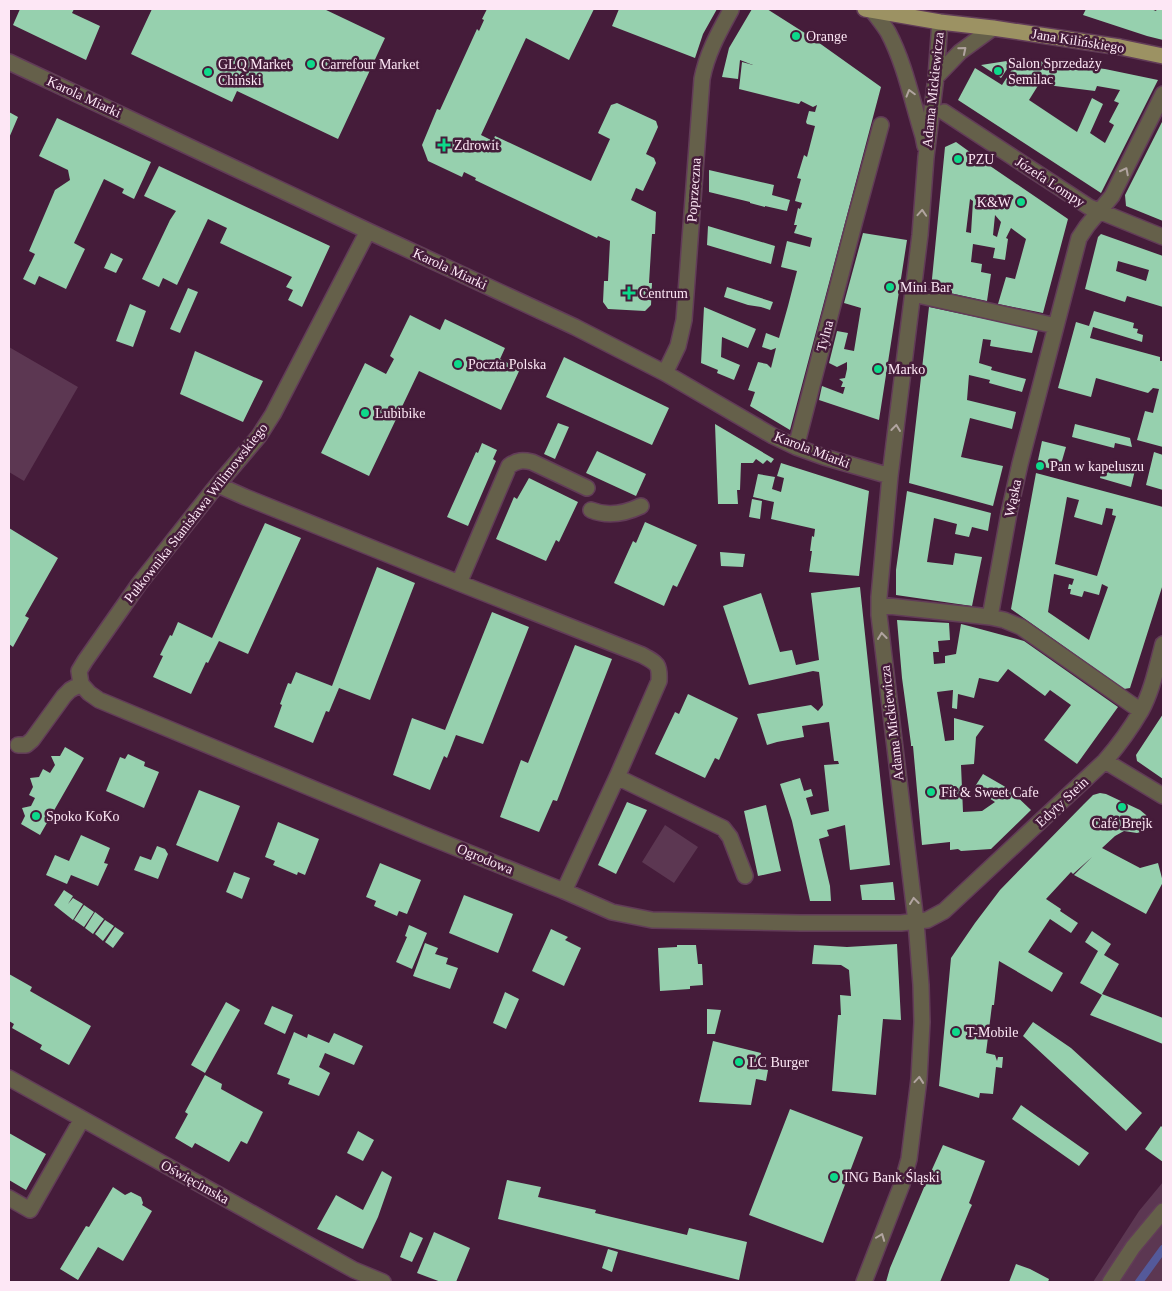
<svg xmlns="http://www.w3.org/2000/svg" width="1172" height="1291" font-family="Georgia,serif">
<rect width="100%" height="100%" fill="#451c3a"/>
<path fill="#5c3752" d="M9,347L78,387L24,481L9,472Z
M665,825L698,847L674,883L642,862Z
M1163,1182V1282H1093L1139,1211Z"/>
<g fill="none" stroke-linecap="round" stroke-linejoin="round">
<path stroke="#54599a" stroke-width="8" d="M1139,1282L1163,1249"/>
</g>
<path fill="#96d0ae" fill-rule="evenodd" d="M20,9H74L72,13L100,26L86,60L13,25Z
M152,9H324L385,38L338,139L237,91L232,102L131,54Z
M487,9H594L569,60L526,38L481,135L493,141L495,136L591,181L610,139L598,133L611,105L617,103L656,121L658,127L646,154L654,158L656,163L643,191L636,188L631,200L656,212L655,234H652L649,283H652L651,305L645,311L608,309L603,302L604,281H608L610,241L598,236L597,238L475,180L476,178L464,172L462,177L428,161L422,145L437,109L440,110L477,29L479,31L484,20L482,19Z
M619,9H717L703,34L695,58L612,26Z
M752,9H767L808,35L881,87L790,430L750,406L755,392L748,390L758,362L767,364L771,368L776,348L771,350L762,347L766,333L779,338L788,306L797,271L781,267L787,241L810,247L812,238L794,233L797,225H794L798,208L800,209L802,203L795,201L801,179L797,178L804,155L807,157L815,126L807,124L806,122L809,111L815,112L817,105L813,107L801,101L799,104L739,89L742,62L753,65L740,60L738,79L722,77L729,48Z
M1086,9H1151L1156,11L1157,9H1163V40L1147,36L1083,15Z
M1013,60L1001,78L981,65Z
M1018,60L1037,61L1105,69L1158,80L1101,193L958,100L975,68L1002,85ZM1039,84L1095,91L1097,86L1120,90L1114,101L1119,103L1109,122L1114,125L1105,143L1090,133L1103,104L1092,98L1077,132L1029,100Z
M9,112L18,117L9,138Z
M57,118L151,162L134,199L122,193L124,189L104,179L74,243L85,249L66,289L39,276L35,285L23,279L35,254L29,251L55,190L70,180L68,170L39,156Z
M1163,120V221L1126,206L1125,195Z
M956,142L974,155L1068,219L1043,313L998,304L1006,277L1015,279L1026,239L1011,228L1006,238L1008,239L1005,260L993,258L995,248L973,244L971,262L982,264L981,272L991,274L987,301L931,289L945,147ZM970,199L973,201L971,233L966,232ZM995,215L1001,222L997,237L993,235Z
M159,166L330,246L302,307L288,300L293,290L286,287L292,277L220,243L227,228L208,219L177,285L163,278L159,287L142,279L170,220L176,211L144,196Z
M709,170L774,185L772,195L790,200L787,211L765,206V207L750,203V202L709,192Z
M708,226L775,246L771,264L707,245Z
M863,233L907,240L879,420L819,400L822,386L843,394L845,387H841L843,382L839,379L845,378L847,369V362L837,367L829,363L837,331L848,333L844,349L854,351L861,308L844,303Z
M1101,234L1163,256V307L1127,296L1125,302L1085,289L1098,237ZM1118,261L1149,270L1146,281L1116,271Z
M111,253L123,259L116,273L104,268Z
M727,287L773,302L770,310L761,307L748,305L724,297Z
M188,288L198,292L180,333L170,329Z
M130,304L146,311L133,347L116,341Z
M704,307L756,329L748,348L722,337L721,357L740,365L734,380L717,373L718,370L701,363Z
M929,307L1038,330L1032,353L990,346L991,340L983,339L979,363L992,367L991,370L1026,379L1022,392L989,383L990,380L969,375L967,400L1016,412L1012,429L970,418L961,457L1003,466L993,506L909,483Z
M1094,311L1134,323L1133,328L1138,329L1137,333L1143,335L1142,342L1093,327L1090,338L1160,357V361H1163V447L1137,440L1145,411L1153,413L1159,389L1153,388L1148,393L1096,378L1091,397L1058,388L1076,322L1089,326Z
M410,315L440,330L445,319L505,348L500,359L520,369L501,410L419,371L369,476L321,453L365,363L386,374L394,359L390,356Z
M195,351L263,381L243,422L180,394Z
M564,357L669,408L652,445L546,397Z
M558,423L569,427L555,459L544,454Z
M715,424L774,459L771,463L767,460L763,464L756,459L753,463H741L740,490H737L738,504H718Z
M1075,424L1130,438L1132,447L1115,443L1114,448L1072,437Z
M1042,441L1066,447L1059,471L1037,465Z
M482,443L497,450L493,459L496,461L468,526L447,517L476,452L478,453Z
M597,451L646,474L636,496L586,473Z
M1154,452L1163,455V490L1146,485Z
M1104,462L1135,470L1131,487L1100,478Z
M781,463L869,491L859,576L809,572L812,551H810L812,536L814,537L815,529L771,519L774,502L753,497L758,474L775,477L772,489L781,492L784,478L777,476Z
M1036,473L1163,507V584L1130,688L1124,689L1011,609ZM1067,497L1079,500L1074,517L1102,525L1106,508L1113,509L1112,515L1116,516L1097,576L1055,564ZM1054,574L1074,579L1072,585L1069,584L1068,589H1071L1070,594L1082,597L1084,591L1099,595L1102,584L1108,587L1089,640L1048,612Z
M529,478L578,502L559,542L556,540L546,561L496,539L514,497L517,499Z
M907,491L991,513L988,531L972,527L969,537L955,534L957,524L934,518L927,562L953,565L955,553L982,557L972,606L896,595V570Z
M752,499L762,501L760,519L749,517Z
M645,522L697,545L677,587L673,585L664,606L614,583L633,541L636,543Z
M265,523L301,538L248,654L219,641L208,663L206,662L191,694L153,677L163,656L160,655L170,635L172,636L178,622L212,638Z
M9,528L58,558L25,616L29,618L13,647L9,644Z
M720,552L745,554L743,567L721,566Z
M377,567L415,583L370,700L339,688L329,712L326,711L313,743L274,727L282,705L280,704L288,683L291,684L296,672L332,686Z
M860,587L883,804L890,865L850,870L845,825L827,830L829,836L819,839L830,886L831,901H810L792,821L780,784L800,778L804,791L811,789L813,796L806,798L811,815L829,811L824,765L839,764L838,761H834L829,722L802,726L804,737L777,742L767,745L757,714L811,705L818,711L823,705L819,672L813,671L749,685L723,606L761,593L780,652L792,650L796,665L819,660L811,593Z
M492,612L529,627L483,744L456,735L447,758L444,756L430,790L393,775L412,718L445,730Z
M897,620L949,623L950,640L938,641L939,652H933L934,664L945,663V656L956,654L961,624L969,626L1024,641L1118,707L1077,764L1044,740L1071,705L1050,690L1045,696L1008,669L998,682L979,678L974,698L958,694L957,709L952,708L953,690L937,692L945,741L954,740V718L984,726L976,737L974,764L961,765L963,812L982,811L995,802L974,788L983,774L1009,789L1031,810L991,849L961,851L958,849L950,850V842L922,845L913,746H911V744L902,678Z
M575,645L612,659L557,801L553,800L539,832L500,817L521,760L528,763Z
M688,694L738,718L719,760L715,758L705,778L655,754L675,712L679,714Z
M1163,714V779L1137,761L1136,755Z
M65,747L84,758L40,835L21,824L25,816L22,808L31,806L35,798L29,795L33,787L30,778L39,777L43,769L50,773L55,765L51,756H60Z
M128,754L145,762L144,766L159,772L144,808L106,791L120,757L125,759Z
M199,790L240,806L218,862L176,845Z
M1100,793L1106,794L1140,810L1146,815L1149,821L1148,826L1144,831L1137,833L1124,831L1115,836L1102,848L1140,868L1158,863L1163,882L1146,914L1074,875L1092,857L1073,874L1071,872L1046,899L1061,909L1060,911L1078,923L1071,933L1050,919L1028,952L1063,973L1052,992L999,961L994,1005H992L986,1053L995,1055L997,1061L998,1057H1003L1002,1068L996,1067L993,1094L980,1093L979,1098L939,1086L951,958L975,923L1000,890L1084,804L1093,795Z
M627,802L647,810L616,874L598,865Z
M766,805L781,871L758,876L744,811Z
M278,822L319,839L305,875L298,872L297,875L273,865L275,861L265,857Z
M81,835L110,848L104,863L108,864L98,886L71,875L67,884L46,875L55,855L69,861Z
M157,846L165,849L168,854L158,879L134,870L140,856L151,860Z
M380,863L421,880L407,914L399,911L397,916L374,906L376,901L366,897Z
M234,872L250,878L242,899L226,892Z
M893,882L895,900H862L860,885Z
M64,890L73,896L68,904L73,898L83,904L73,920L54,905Z
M464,895L513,914L498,953L449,933Z
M84,905L94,912L84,927L74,920Z
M95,912L104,919L93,934L85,928Z
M105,920L114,926L103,941L95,934Z
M409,925L427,933L412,969L396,962L407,937L405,936Z
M115,927L124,933L113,948L105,942Z
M551,929L568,937L565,940L581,948L564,986L532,971Z
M1092,931L1111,944L1104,955L1119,964L1102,994L1163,1018V1044L1090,1015L1102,995L1080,983L1098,951L1085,942Z
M425,943L438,948L435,954L448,958L446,964L458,968L450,989L413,976Z
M897,944L901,1020L883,1019L876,1095L832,1091L838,1015H841L840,995L851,996L849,970L841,965L812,964L814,945L847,947Z
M677,945H696L698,964H702L703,985L690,986V989L660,991L658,948L677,947Z
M9,974L32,987L30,991L91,1026L69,1065L40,1049L42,1045L12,1028L14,1024L9,1021Z
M505,992L519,999L506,1029L493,1023Z
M226,1002L240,1010L205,1073L191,1065Z
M272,1006L293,1015L285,1034L264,1024Z
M707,1009L721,1010L715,1034H707Z
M1033,1022L1071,1048L1142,1113L1126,1131L1023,1036Z
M294,1032L307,1038L308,1034L329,1043L334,1033L363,1046L354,1065L325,1053L319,1067L330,1073L319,1096L288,1084L290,1079L277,1074Z
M713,1041L761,1053L758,1068L768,1070L766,1081L756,1079L751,1105L699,1102Z
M205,1075L222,1084L221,1089L263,1112L247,1144L241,1141L229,1162L195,1143L192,1148L175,1138L188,1114L185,1112Z
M1021,1105L1089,1153L1079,1166L1012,1119Z
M790,1109L863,1137L823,1243L749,1215Z
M1161,1126L1163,1128V1162L1145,1149Z
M358,1131L374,1140L363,1161L347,1153Z
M9,1133L46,1154L26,1190L9,1180Z
M943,1145L985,1161L969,1203L972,1205L970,1209L940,1282H886L890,1268L925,1185Z
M382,1171L392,1177L378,1217L363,1249L317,1229L336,1195L363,1210Z
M507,1180L541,1187L538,1197L596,1210L595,1213L687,1235L689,1228L747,1242L739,1280L498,1219Z
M113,1187L125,1195L131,1192L141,1197L143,1203L142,1205L152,1211L123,1261L98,1247L78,1280L60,1269L86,1226L89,1227Z
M410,1232L423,1238L412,1262L400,1257Z
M434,1232L470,1248L456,1282H441L417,1273Z
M608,1249L618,1252L612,1272L602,1268Z
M1016,1264L1030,1269L1049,1279L1048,1282H1009Z"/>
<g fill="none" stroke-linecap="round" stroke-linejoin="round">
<g stroke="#623c58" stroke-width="18">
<path id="minor" d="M872,10C877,17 883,24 888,32C905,64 912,101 923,136L925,146
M9,62L368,231L575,327L665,373L773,436L796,447L824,457L890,476
M936,77L960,52L993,28
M944,112L1089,207L1163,237
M913,294L1056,326
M665,373L678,346L684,320L702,79C707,53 719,32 731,10
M796,447L854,224L881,125
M218,485L245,497L459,583L642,655C657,663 660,664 659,681L617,777L564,891
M591,510C608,517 624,514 641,506
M459,583L509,466C517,460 523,460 532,462L587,488
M879,605L990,617L1004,620L1021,627L1141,711
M990,617L1009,513L1020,464L1079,238L1087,226L1112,196L1163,94
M81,684L89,693L99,700L422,834L564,891L612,912L652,920L801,923H901L927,920L944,911L1105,761C1118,746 1131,728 1141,711C1152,691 1157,666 1163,644
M81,684L79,671L85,661L139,584L214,489L259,436L273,414L368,231
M18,745H26L32,740L64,696L70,690L81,684
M1105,761L1163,796
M617,777L723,828L730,837L745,876
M9,1078L354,1270L383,1282
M9,1198L30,1210L82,1119
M864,1282L902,1184L909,1159L919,1079L922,1022L921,985L916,922L879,615V597L890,476L920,235L926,157L936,77L940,22
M1110,1282L1133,1247L1163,1211"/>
</g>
<g stroke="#623c58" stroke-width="18">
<path id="major" d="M865,9L940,22L993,28L1120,47L1163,56"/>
</g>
<use href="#minor" stroke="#65604a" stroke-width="15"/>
<use href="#major" stroke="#9c9263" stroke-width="15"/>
</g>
<defs><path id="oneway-chevron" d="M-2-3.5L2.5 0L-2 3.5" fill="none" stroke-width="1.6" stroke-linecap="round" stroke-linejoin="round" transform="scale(1.25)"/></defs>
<g stroke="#b1a4a0">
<use href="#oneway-chevron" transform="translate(963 50) rotate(-40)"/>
<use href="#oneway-chevron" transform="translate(910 93) rotate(-106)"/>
<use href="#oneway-chevron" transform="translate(1125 171) rotate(-63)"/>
<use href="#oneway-chevron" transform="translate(922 213) rotate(-86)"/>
<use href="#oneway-chevron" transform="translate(896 428) rotate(-83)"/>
<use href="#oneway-chevron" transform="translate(882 636) rotate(-97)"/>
<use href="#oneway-chevron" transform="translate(914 901) rotate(-97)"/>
<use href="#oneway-chevron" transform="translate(919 1080) rotate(-85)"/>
<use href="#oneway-chevron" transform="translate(881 1237) rotate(-69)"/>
</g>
<g fill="#0dd98a" stroke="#451c3a" stroke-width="2">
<circle cx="796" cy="36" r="5"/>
<circle cx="311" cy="64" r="5"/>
<circle cx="998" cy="71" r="5"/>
<circle cx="208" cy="72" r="5"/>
<path d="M441.5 137.5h5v5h5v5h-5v5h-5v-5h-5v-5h5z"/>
<circle cx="958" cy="159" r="5"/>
<circle cx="1021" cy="202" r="5"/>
<circle cx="890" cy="287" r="5"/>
<path d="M626.5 285.5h5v5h5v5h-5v5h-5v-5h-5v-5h5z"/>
<circle cx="458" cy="364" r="5"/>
<circle cx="878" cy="369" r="5"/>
<circle cx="365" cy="413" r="5"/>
<circle cx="1040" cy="466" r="5"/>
<circle cx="931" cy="792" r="5"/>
<circle cx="1122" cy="807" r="5"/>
<circle cx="36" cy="816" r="5"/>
<circle cx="956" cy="1032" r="5"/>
<circle cx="739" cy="1062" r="5"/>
<circle cx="834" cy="1177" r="5"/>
</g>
<g text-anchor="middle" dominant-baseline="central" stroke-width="5" stroke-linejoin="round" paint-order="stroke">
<g font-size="14" fill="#fde7f5" stroke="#451c3a" text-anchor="start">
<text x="806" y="36">Orange</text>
<text x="1008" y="63">Salon Sprzedaży<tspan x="1008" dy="16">Semilac</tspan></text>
<text x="218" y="64">GLQ Market<tspan x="218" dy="16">Chiński</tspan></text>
<text x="321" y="64">Carrefour Market</text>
<text x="454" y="145">Zdrowit</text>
<text x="968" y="159">PZU</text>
<text x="1011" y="202" text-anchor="end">K&amp;W</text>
<text x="900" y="287">Mini Bar</text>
<text x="639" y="293">Centrum</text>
<text x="468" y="364">Poczta Polska</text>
<text x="888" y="369">Marko</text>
<text x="375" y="413">Lubibike</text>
<text x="1050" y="466">Pan w kapeluszu</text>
<text x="941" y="792">Fit &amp; Sweet Cafe</text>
<text x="46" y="816">Spoko KoKo</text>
<text x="1122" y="823" text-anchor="middle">Café Brejk</text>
<text x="966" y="1032">T-Mobile</text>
<text x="749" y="1062">LC Burger</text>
<text x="844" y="1177">ING Bank Śląski</text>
</g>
<g font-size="14" fill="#fde7f5" stroke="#451c3a">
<text transform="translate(1078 41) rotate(9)">Jana Kilińskiego</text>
<text transform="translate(933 90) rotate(-84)">Adama Mickiewicza</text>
<text transform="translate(84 97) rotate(25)">Karola Miarki</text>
<text transform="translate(1050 182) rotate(33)">Józefa Lompy</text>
<text transform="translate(694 190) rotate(-86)">Poprzeczna</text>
<text transform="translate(450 269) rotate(25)">Karola Miarki</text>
<text transform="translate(825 336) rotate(-75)">Tylna</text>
<text transform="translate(812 450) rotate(21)">Karola Miarki</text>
<text transform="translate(1013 498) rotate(-78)">Wąska</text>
<text transform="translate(196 513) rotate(-52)">Pułkownika Stanisława Wilimowskiego</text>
<text transform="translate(892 723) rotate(-97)">Adama Mickiewicza</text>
<text transform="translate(1062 802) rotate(-43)">Edyty Stein</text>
<text transform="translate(485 859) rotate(22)">Ogrodowa</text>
<text transform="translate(195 1182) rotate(29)">Oświęcimska</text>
</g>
</g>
<rect width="1172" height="1291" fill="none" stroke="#fde7f5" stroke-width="20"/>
</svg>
